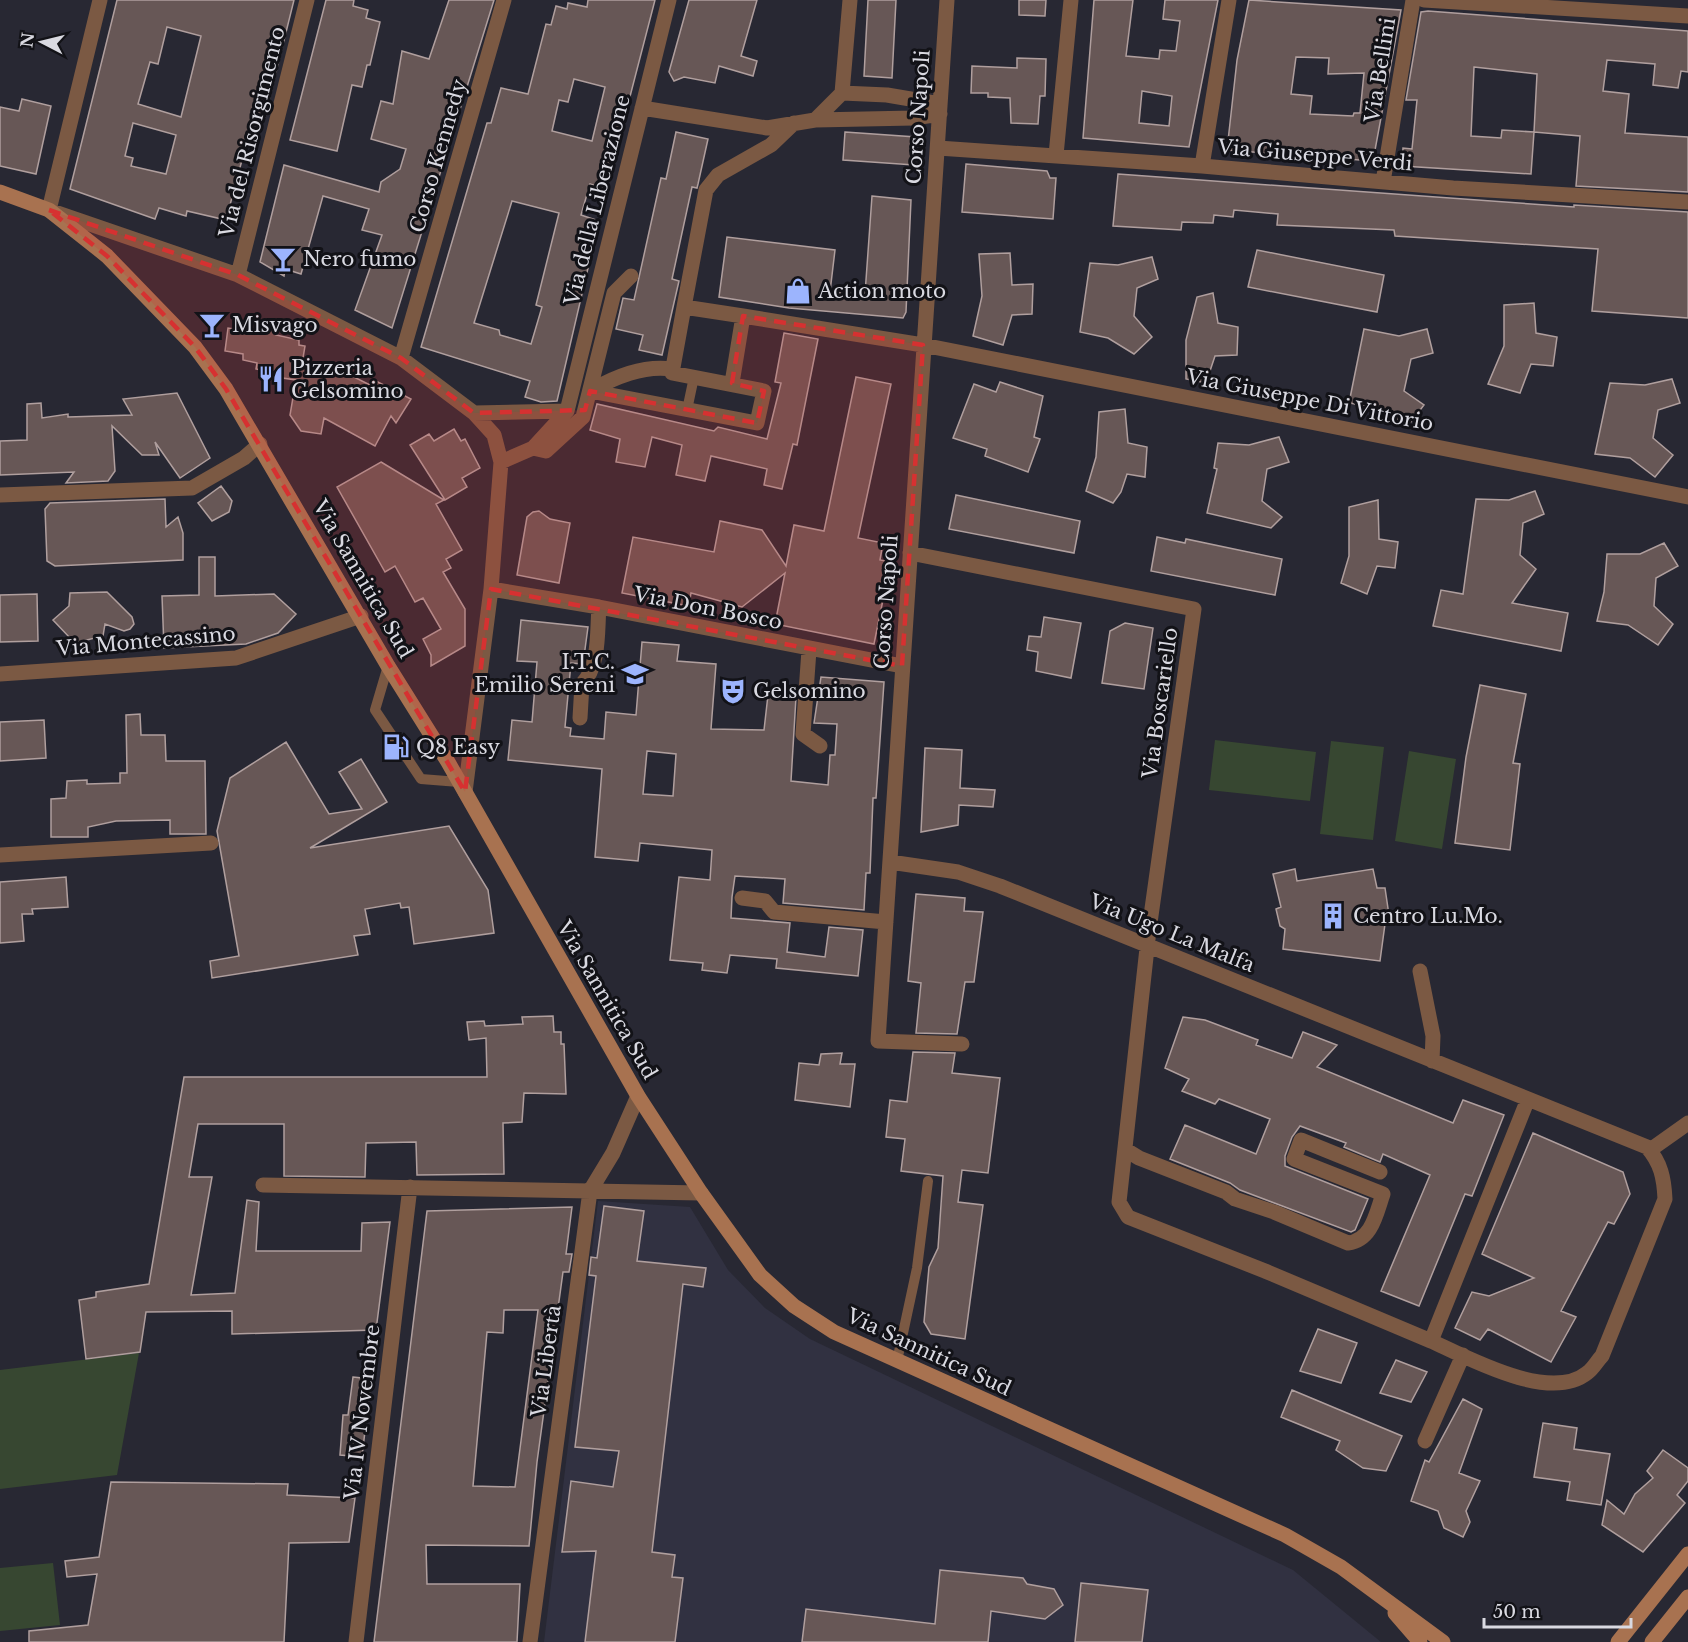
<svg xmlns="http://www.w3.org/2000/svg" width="1688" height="1642" font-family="'Libre Baskerville',serif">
<rect width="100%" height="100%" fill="#282833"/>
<path fill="#313141" d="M598,1201L690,1207L728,1270L765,1308L810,1339L1293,1570L1381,1642H544Z"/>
<path fill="#374731" d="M1215,740L1316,752L1310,801L1209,790Z
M1331,741L1384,747L1373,840L1320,834Z
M1409,751L1456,759L1442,849L1395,841Z
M139,1353L117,1475L0,1489V1370Z
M53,1563L60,1625L0,1631V1568Z"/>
<path fill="#675756" stroke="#b09f9e" stroke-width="1.5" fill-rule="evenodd" d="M117,0H294L265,117L254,115L226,220L187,211L186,216L159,208L155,219L70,189ZM167,27L201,36L181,117L138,104L150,62L158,64ZM133,123L176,135L166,174L131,166L133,158L125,156Z
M326,0H354L353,6L368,10L366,18L380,22L370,65H367L362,87L352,85L337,151L290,140Z
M449,0H494L392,328L355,310L382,235L362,230L369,209L323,196L301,274L285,269L284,276L260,262L284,165L379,192L381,182L400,169L406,149L371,139L381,101L393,104L402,51L429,59Z
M588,0H655L606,189L590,184L581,215L599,221L557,401L541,402L525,397L530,381L421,347L487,123H491L501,88L528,94L546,24L551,25L556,6L567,9L568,3L587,7ZM574,79L605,87L592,141L552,131L559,100L568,102ZM512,201L559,213L536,305L542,307L531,344L500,335L499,330L474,323Z
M689,0H757L741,56L757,61L753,76L719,66L715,83L684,77L674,81L669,72Z
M868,0H896L892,78L864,76Z
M1019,0H1046L1045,16L1019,15Z
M1094,0H1133L1126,56L1159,59L1160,50L1176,51L1180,21L1163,19L1165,0H1218L1189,147L1083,138ZM1142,91L1172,96L1169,126L1139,123Z
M1249,0L1401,10L1373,161L1227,150L1237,60ZM1296,57L1329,58L1328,74L1364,73L1360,113H1354L1353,116L1310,114L1312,96L1291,94Z
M1428,11L1688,31V72L1681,71L1678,88L1653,85L1655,64L1607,60L1603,91L1629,94L1625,133L1688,137V192L1576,186L1580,136L1534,132L1531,174L1402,166L1403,148L1412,149L1417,100H1406L1421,12ZM1474,67L1537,74L1534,132L1502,130L1501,138L1471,136Z
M1017,58L1046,59L1045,96H1040L1038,124L1011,123L1010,98L988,97V93H971L972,66L1017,68Z
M22,99L51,106L36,174L0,166V107L19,111Z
M676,132L708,139L698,184L697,188L692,187L672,279L679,281L662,355L639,350L643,335L616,329L623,298L634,300L661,178L666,179Z
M845,132L916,137L914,165L843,160Z
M966,164L1047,171L1050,178H1056L1053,219L962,212Z
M1118,174L1574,207V205L1688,212V318L1592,311L1598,249L1395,236L1394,230L1277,225L1278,214L1234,210L1233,217L1214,215L1213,223L1182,222L1181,230L1113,226Z
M872,196L911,200L906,312L903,318L789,308L719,297L727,237L835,250L830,292L865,294Z
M1257,250L1384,275L1377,312L1248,287Z
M1010,253L1012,285L1033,284L1032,314L1012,315L1003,345L973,336L982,296L979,254Z
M1152,257L1158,279L1137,288L1134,316L1152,337L1134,354L1108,338L1080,332L1090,263L1118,265Z
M1213,293L1218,323L1238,327L1237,355L1215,356L1206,383L1186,379V340L1197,297Z
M1534,303L1536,333L1557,337L1553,366L1531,364L1520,393L1488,384L1504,346V305Z
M257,320L278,323L276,335L299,340V345L305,346L302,364L354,377L370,385L374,380L411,399L396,423L391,416L375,446L324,418L321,434L301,431L290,415L296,380L261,375V370L256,369L257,363L243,360V354L225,351L228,328L234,329L235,321L257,323Z
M1364,329L1399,336L1427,329L1433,353L1411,359L1404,391L1424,405L1407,427L1383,409L1349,403Z
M784,333L818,339L797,445L793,444L782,489L764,485L767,469L711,456L705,481L676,475L682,445L652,437L645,467L616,462L620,439L590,430L597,404L714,431L718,427L767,439L781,383L775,382Z
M856,377L891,384L858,538L883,543L880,560L886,561L879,594L884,595L874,644L775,624L785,573L742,607L691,593L689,606L622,593L633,537L714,552L720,521L762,530L786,566L794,525L824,531Z
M1672,379L1680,403L1658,410L1653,438L1673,455L1655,477L1630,458L1595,454L1610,383L1645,385Z
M1000,382L1043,396L1034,437L1040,439L1028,472L985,456L987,449L953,438L974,384L996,392Z
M177,393L210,458L180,478L155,442L159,455H142L112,426L115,471L108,481L66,483L74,472L0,475V441L27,440V404L41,403L42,418L68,414V417L132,415L123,399Z
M1125,409L1128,443L1147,447L1145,477L1127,474L1121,492L1113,503L1086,491L1096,457L1099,412Z
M454,429L461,441L465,439L480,468L462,478L467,487L445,500L410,445L429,434L434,441Z
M1279,437L1289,462L1267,469L1262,501L1282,517L1271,528L1207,513L1217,469L1214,468L1218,443L1249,445Z
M381,462L444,500L436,504L462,550L446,559L451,568L443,572L465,609V646L431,666V655L423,639L441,629L423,598L415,602L395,566L385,572L337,487Z
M221,486L232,501L229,512L212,521L198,503Z
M1535,491L1544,514L1523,523L1520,555L1536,569L1512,603L1568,613L1561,651L1433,626L1441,590L1463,594L1476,499L1509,500Z
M956,495L1080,521L1074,553L949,529Z
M165,499L166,527L178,517L183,533V560L55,566L47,561L45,509L50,503Z
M1378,500L1379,539L1398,542L1395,568L1377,566L1367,594L1341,583L1349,556V507Z
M539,511L550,519L570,523L559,583L517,575L527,517L533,512Z
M1157,537L1185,543L1186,539L1282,559L1275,595L1151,571Z
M1664,543L1678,566L1656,578L1654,606L1673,624L1658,645L1628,625L1597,621L1604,592L1607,554H1640Z
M199,557H215V596L274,594L296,614L278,633L246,644L164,648L162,596L199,595Z
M107,592L132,617L134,624L130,629L124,631L105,624L103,636L79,642L70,638L53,620L69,606L70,593Z
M37,594L38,641L0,642V595Z
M1044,617L1081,623L1071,678L1036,671L1038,652L1027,650L1029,636L1041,637Z
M521,620L588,627L583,664L571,663L565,727L571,728L570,736L604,739L606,712L636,715L642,642L679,645L677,661L716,664L711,729L764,730L768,695L796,697L791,781L828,785L830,755H835L837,724L814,723L821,677L884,682L876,798H873L870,873H866L864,910L783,903L785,879L735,876L732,897L731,918L790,923L787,952L825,957L829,927L863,930L858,976L776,968L777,959L730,955L727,973L702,970L703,963L670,960L679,877L710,880L712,850L640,843L638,861L595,857L602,769L508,760L512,720L532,722L537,662L517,661ZM647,751L676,754L673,796L643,794Z
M1125,623L1153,628L1144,689L1102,683L1110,631Z
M1480,685L1526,694L1513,763L1520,764L1510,850L1455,843L1466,757Z
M140,714L141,735H165L166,761H205L206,834H170V820L116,821L88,827V837H51V799L66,798L67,781L87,780V784L120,783V773H127L126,715Z
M44,720L46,758L0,761V722Z
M286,742L329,814L362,809L339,772L361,759L387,802L310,848L449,826L488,890L494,933L414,944L409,907L401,908L400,903L365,909L370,934L354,936L358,955L212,978L210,961L239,956L217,831L230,778Z
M925,748L962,750L960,788L995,790L993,807L959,805L958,825L921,832Z
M1295,869L1297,881L1373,869L1377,888H1385L1390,922L1385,924L1380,961L1283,949L1285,929L1280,926L1276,909L1281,907L1273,874Z
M66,877L68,907L32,909L33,914H22L24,941L0,943V882Z
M916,894L965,898L964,911L983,912L974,982H965L957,1034L916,1033L921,983L908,981Z
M553,1016L554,1032H561V1044H564L566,1094L524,1093L522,1122L503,1123L504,1174L417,1175L416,1142L366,1143L365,1177L284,1176V1124H198L189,1177H212L191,1295L235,1293L247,1200L259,1202L256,1251H361L362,1223L390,1222L376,1330L232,1334V1311L146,1312L140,1352L86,1359L79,1300L96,1297V1292L149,1284L184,1077H487L486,1038L469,1040L467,1022L484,1021L485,1026L523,1024L522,1017Z
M1183,1017L1205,1020L1258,1040L1256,1045L1292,1058L1303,1032L1337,1045L1317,1067L1453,1123L1463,1100L1504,1115L1472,1196L1465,1194L1419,1306L1381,1291L1430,1175L1383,1154L1380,1162L1344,1147L1346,1143L1300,1126L1292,1137L1285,1156V1166L1368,1199L1355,1230L1351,1232L1240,1190L1230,1183L1170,1159L1185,1125L1256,1154L1270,1119L1219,1099L1215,1104L1182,1091L1189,1079L1165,1068Z
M913,1052L955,1053L952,1073L1000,1078L988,1173L962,1170L958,1202L983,1205L965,1339L931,1334L924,1322L929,1267L938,1248L943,1176L901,1171L905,1139L886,1137L890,1100L907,1102Z
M842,1053L840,1064H855L850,1107L795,1100L799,1063L819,1065L821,1054Z
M1533,1133L1623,1172L1630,1194L1614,1224L1608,1222L1561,1311L1576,1317L1551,1362L1488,1329L1480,1340L1455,1328L1472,1292L1489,1296L1534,1278L1482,1254Z
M604,1206L644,1211L637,1261L706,1268L703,1287L683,1284L652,1552L675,1555L672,1577L683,1578L675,1642H585L596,1551L562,1552L571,1481L613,1487L619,1451L575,1447L596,1276L589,1275L591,1257L597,1258Z
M572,1207L566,1254H572L569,1272H563L537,1462L529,1546L426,1545L427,1584H520L517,1642H374L427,1211ZM504,1310H538L515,1487L473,1486L487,1332L503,1333Z
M1318,1329L1357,1343L1341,1383L1300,1371Z
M1396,1360L1427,1372L1411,1402L1380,1393Z
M353,1377L371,1379L362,1457L340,1455L343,1415H348Z
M1292,1390L1402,1436L1386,1471L1363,1468L1336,1450L1340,1441L1281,1417Z
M1463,1399L1482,1409L1459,1473L1480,1481L1466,1511L1470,1522L1463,1537L1444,1528L1438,1511L1411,1501L1425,1460L1429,1462Z
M1543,1423L1577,1428L1574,1449L1610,1454L1601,1505L1567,1500L1570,1482L1534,1477Z
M1663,1450L1688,1468V1481L1677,1495L1685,1503L1643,1552L1602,1525L1607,1500L1624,1514L1635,1494L1653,1478L1647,1471Z
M111,1482L288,1484L287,1495L355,1498L349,1542L289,1543L284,1642H29V1631L88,1625L97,1574L67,1577L65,1561L99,1557Z
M940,1570L1023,1578L1027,1584L1054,1589L1063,1605L1045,1619L991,1611L988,1642H802L806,1609L935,1624Z
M1081,1583L1148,1590L1142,1642H1075Z"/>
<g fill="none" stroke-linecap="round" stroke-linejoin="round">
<path stroke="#7b5943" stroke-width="10" d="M687,410L694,377
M388,666L375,710L421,779L459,782
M897,1361L917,1268L928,1181"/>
<path stroke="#7b5943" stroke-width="15" d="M100,0L49,210L238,275L401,358L474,413L494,435L501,462L491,589L465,792
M947,0L878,1041L962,1044
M1424,0L1688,16
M842,93L850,0
M642,108L767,128L815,120L914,118L940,114
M815,120L842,93L887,95L940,104
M938,148L1202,166L1453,188L1688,202
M1056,155L1071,0
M1202,166L1229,0
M1383,182L1413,0
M238,275L307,0
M684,307L706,190L718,175L771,145L794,123
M743,316L923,345L1688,497
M401,358L504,0
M590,391L757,423L764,391L672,373L684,307L743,316L732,383
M590,391C615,377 643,365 672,369
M474,413L567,411
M533,448L546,451L583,417L614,293L631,276
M501,462L533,448L567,411L669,0
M0,495L192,488L244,458L260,444
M910,553L1194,609L1149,930L1119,1202L1128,1217L1265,1271L1431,1341L1528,1099
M491,589L599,607L902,666
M809,650L803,734L820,746
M0,674L236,658L361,616
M580,718L582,684C600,666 597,631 599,607
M0,855L211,843
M890,862L958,872L1000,886L1647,1147C1661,1163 1664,1178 1665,1199L1602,1356C1597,1361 1593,1369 1587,1373C1550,1403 1468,1358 1431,1341
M742,898L765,901L774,912L886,922
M1420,971L1433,1036L1432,1061
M1126,1150L1139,1158L1226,1192L1235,1199L1274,1212L1348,1243C1372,1240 1376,1214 1383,1194L1294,1159L1301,1140L1380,1172
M1650,1150L1688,1123
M263,1185L701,1193
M1425,1441L1463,1355
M356,1642L410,1187
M530,1642L590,1191L613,1153L638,1096"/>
<path stroke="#a87250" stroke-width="15" d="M0,192L49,210L107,256L195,347L226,389L388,666L448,762L638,1096L701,1193L760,1275L794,1306L834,1332L1285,1535L1341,1567L1443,1642
M1395,1613L1420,1642
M1618,1642L1688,1554
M1652,1642L1688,1597"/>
</g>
<path fill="#d63131" fill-opacity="0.2" stroke="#d63131" stroke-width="4.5" stroke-dasharray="12 8" stroke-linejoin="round" d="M49,210L238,275L401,358L474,413L585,410L590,391L757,423L764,391L732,383L743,316L923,345L902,666L491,589L465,792L226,389L195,347L107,256Z"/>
<defs>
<g id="bar-bare" transform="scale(2.07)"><path d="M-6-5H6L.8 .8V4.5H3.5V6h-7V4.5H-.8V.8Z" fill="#9cb4fd" stroke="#121217" stroke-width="2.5" paint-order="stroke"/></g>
<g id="shop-bare" transform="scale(2.07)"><path d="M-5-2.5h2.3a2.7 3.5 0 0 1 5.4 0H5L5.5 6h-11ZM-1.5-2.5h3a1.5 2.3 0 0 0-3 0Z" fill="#9cb4fd" stroke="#121217" stroke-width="2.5" paint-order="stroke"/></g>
<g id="restaurant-bare" transform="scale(2.07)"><path d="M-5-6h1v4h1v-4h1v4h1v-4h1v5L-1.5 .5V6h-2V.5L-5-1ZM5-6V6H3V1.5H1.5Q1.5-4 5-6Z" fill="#9cb4fd" stroke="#121217" stroke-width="2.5" paint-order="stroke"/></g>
<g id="school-bare" transform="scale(2.07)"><path d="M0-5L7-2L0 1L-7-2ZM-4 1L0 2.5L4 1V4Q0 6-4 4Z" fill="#9cb4fd" stroke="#121217" stroke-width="2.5" paint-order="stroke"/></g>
<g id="theatre-bare" transform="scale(2.07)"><path d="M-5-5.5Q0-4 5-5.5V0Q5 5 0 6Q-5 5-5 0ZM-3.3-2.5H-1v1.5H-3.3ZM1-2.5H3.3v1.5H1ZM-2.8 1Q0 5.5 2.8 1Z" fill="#9cb4fd" stroke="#121217" stroke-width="2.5" paint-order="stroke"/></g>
<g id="fuel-bare" transform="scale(2.07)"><path d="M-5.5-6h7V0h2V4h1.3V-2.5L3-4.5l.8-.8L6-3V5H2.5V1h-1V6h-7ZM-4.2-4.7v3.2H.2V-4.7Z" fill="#9cb4fd" stroke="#121217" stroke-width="2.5" paint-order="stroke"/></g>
<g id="building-bare" transform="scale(2.07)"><path d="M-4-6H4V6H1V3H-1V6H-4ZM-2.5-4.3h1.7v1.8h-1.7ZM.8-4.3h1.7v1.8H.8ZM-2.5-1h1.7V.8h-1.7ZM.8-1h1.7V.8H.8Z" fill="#9cb4fd" stroke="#121217" stroke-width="2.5" paint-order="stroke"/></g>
</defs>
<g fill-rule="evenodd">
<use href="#bar-bare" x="283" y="259"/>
<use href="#shop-bare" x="798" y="291"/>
<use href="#bar-bare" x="212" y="325"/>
<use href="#restaurant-bare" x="271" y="379"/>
<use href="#school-bare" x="635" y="674"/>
<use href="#theatre-bare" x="733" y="691"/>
<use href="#fuel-bare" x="396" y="747"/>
<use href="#building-bare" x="1333" y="916"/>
</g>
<g text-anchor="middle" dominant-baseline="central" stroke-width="6" stroke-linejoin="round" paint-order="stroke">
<g font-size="20" fill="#d9d9e1" stroke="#121217">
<text transform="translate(1380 70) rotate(-81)">Via Bellini</text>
<text transform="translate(918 117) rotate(-86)">Corso Napoli</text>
<text transform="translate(252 132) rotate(-76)">Via del Risorgimento</text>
<text transform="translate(1315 155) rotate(5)">Via Giuseppe Verdi</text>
<text transform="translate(438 156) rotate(-74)">Corso Kennedy</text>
<text transform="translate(597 200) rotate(-76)">Via della Liberazione</text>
<text transform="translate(1310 400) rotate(11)">Via Giuseppe Di Vittorio</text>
<text transform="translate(363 579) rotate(60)">Via Sannitica Sud</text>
<text transform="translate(886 602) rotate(-86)">Corso Napoli</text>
<text transform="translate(708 608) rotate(11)">Via Don Bosco</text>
<text transform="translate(146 641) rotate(-5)">Via Montecassino</text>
<text transform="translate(1160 703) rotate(-82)">Via Boscariello</text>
<text transform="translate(1172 933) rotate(22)">Via Ugo La Malfa</text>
<text transform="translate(607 1000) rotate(60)">Via Sannitica Sud</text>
<text transform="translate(929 1352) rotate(25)">Via Sannitica Sud</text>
<text transform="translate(546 1361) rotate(-82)">Via Libertà</text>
<text transform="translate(362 1412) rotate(-83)">Via IV Novembre</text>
</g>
<g font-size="20" fill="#d9d9e1" stroke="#121217" text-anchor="start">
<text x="303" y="259">Nero fumo</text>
<text x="818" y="291">Action moto</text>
<text x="232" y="325">Misvago</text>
<text x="291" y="368">Pizzeria<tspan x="291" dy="23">Gelsomino</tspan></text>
<text x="615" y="662" text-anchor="end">I.T.C.<tspan x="615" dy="23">Emilio Sereni</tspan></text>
<text x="753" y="691">Gelsomino</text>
<text x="416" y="747">Q8 Easy</text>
<text x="1353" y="916">Centro Lu.Mo.</text>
</g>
</g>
<g transform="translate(42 42) rotate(277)" stroke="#121217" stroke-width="4.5" paint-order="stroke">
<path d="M0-4.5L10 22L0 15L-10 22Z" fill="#d9d9e1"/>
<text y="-9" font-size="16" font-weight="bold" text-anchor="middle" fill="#d9d9e1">N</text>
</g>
<path d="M1484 1618v9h147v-9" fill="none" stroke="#d9d9e1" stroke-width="3"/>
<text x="1493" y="1618" font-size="18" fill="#d9d9e1" stroke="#121217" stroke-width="4.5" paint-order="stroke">50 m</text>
</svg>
